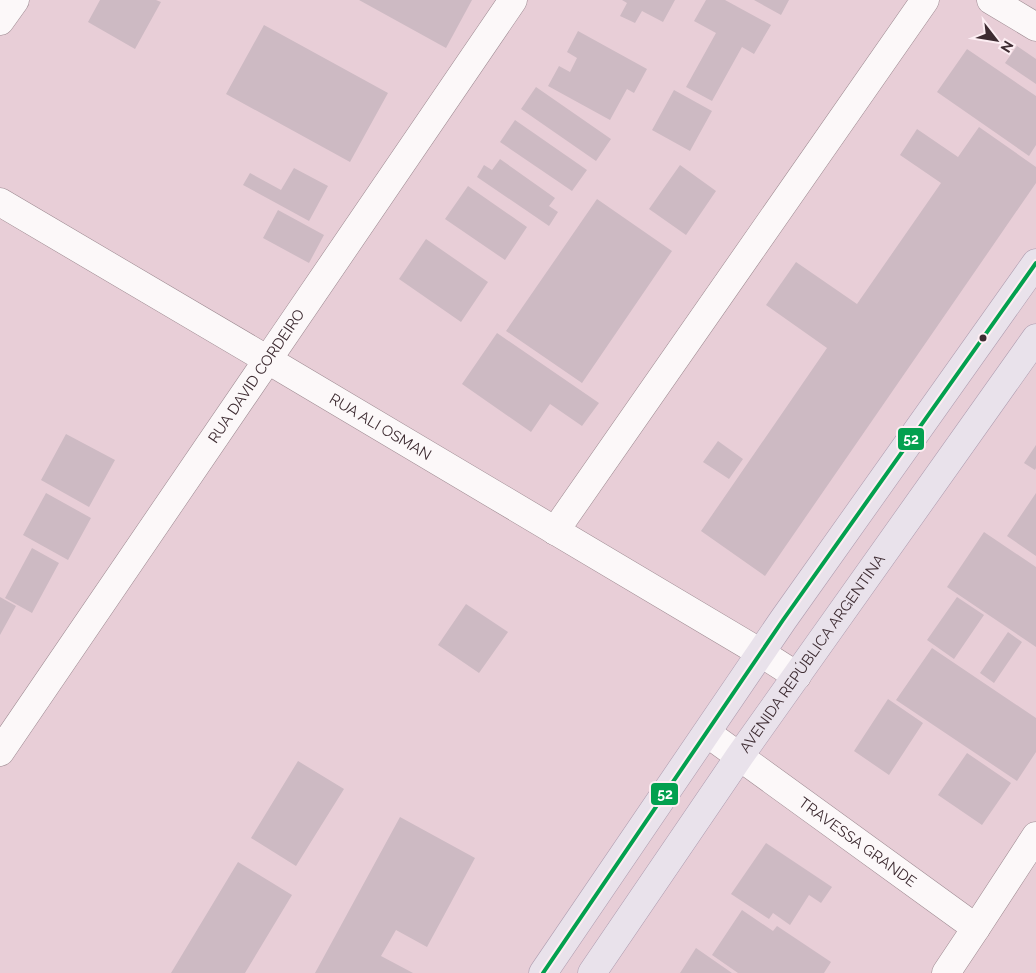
<svg xmlns="http://www.w3.org/2000/svg" width="1036" height="973" font-family="Raleway,sans-serif">
<rect width="100%" height="100%" fill="#e8ced7"/>
<path fill="#cdbac3" d="M100,0H156L161,2L135,49L88,22Z
M359,0H472L446,48Z
M622,0H675L663,22L642,11L635,23L620,16L627,3Z
M706,0H725L771,25L754,54L742,47L712,101L686,87L716,33L694,21Z
M754,0H789L781,15Z
M264,25L388,93L350,162L226,94Z
M578,31L647,69L634,93L627,89L610,120L548,86L559,66L570,72L577,58L567,52Z
M1017,46L1036,59V84L1005,63Z
M967,49L1036,96V145L1029,156L937,92Z
M536,87L611,139L596,161L521,109Z
M674,90L712,111L690,151L652,130Z
M515,120L587,170L572,191L500,142Z
M979,127L1036,167V183L765,576L701,531L827,348L766,305L796,262L857,304L941,183L900,155L917,129L958,157Z
M500,159L555,198L549,206L558,212L549,226L477,177L484,165L492,170Z
M680,165L716,191L686,235L649,209Z
M294,168L328,186L309,221L243,185L250,173L281,190Z
M468,186L527,227L505,260L445,219Z
M597,199L672,251L582,383L506,331Z
M278,210L324,235L309,263L263,238Z
M426,239L488,282L461,322L399,279Z
M497,333L599,403L582,426L550,404L531,432L462,384Z
M66,434L115,460L89,507L41,480Z
M718,441L743,459L729,479L703,462Z
M1036,445V468L1035,470L1024,463Z
M46,493L91,518L68,560L23,535Z
M1036,493V556L1007,536Z
M984,532L1036,567V647L947,587Z
M32,548L59,563L32,613L5,598Z
M0,597L16,606L0,635Z
M957,597L984,615L954,659L927,640Z
M466,604L508,632L479,673L438,645Z
M1008,632L1022,642L994,683L980,673Z
M932,648L1036,718V752L1017,781L896,700Z
M888,699L923,723L889,775L854,751Z
M967,753L1011,783L982,825L938,795Z
M298,761L344,789L296,866L251,838Z
M400,817L475,858L427,947L396,930L381,956L413,973H315Z
M766,843L832,887L821,903L809,895L790,925L773,913L769,919L731,894Z
M238,862L292,895L245,973H171Z
M742,910L773,931L777,926L831,962L824,973H738L712,955Z
M696,948L732,973H680Z"/>
<g fill="none" stroke-linecap="round" stroke-linejoin="round">
<g stroke="#9c8990" stroke-width="29">
<g id="minor">
<path d="M991,0L1036,27"/>
<path d="M0,21L15,0"/>
<path id="s1" d="M0,202L268,360L761,653L797,676"/>
<path d="M555,531L925,0"/>
<path id="s2" d="M707,733L976,928"/>
<path id="s3" d="M0,752L513,0"/>
<path d="M946,973L976,928L1036,836"/>
</g>
</g>
<g stroke="#ac9bae" stroke-width="29">
<g id="major">
<path d="M543,973L783,620L1036,263"/>
<path id="s4" d="M592,973L739,757L1036,338"/>
</g>
</g>
<use href="#minor" stroke="#fcf8f9" stroke-width="28"/>
<use href="#major" stroke="#e9e2eb" stroke-width="28"/>
<g stroke="#fdeef3" stroke-width="8">
<path id="bus-1" d="M543,973L783,620L1036,263"/>
</g>
<use href="#bus-1" stroke="#03a04f" stroke-width="4"/>
</g>
<circle fill="#3d2b31" stroke="#fdeef3" stroke-width="2" cx="983" cy="338" r="4.5"/>
<g text-anchor="middle" dominant-baseline="central" stroke-width="4" stroke-linejoin="round" paint-order="stroke">
<g font-size="15" fill="#3d2b31" stroke="#fdeef3">
<text stroke="none"><textPath href="#s3" startOffset="455">RUA DAVID CORDEIRO</textPath></text>
<text stroke="none"><textPath href="#s1" startOffset="442">RUA ALI OSMAN</textPath></text>
<text stroke="none"><textPath href="#s4" startOffset="388">AVENIDA REPÚBLICA ARGENTINA</textPath></text>
<text stroke="none"><textPath href="#s2" startOffset="186">TRAVESSA GRANDE</textPath></text>
</g>
</g>
<g stroke="#fdeef3" stroke-width="2">
<rect x="897" y="427" width="28" height="24" rx="5" fill="#03a04f"/>
<rect x="650" y="782" width="29" height="24" rx="5" fill="#03a04f"/>
</g>
<g font-size="14" text-anchor="middle" font-weight="bold" fill="#fff">
<text x="911" y="444">52</text>
<text x="665" y="799">52</text>
</g>
<g transform="translate(996 40) rotate(121)" stroke="#fdeef3" stroke-width="4" paint-order="stroke">
<path d="M0-4L9 19L0 12L-9 19Z" fill="#3d2b31"/>
<text y="-8" font-size="14" font-weight="bold" text-anchor="middle" fill="#3d2b31">N</text>
</g>
</svg>
